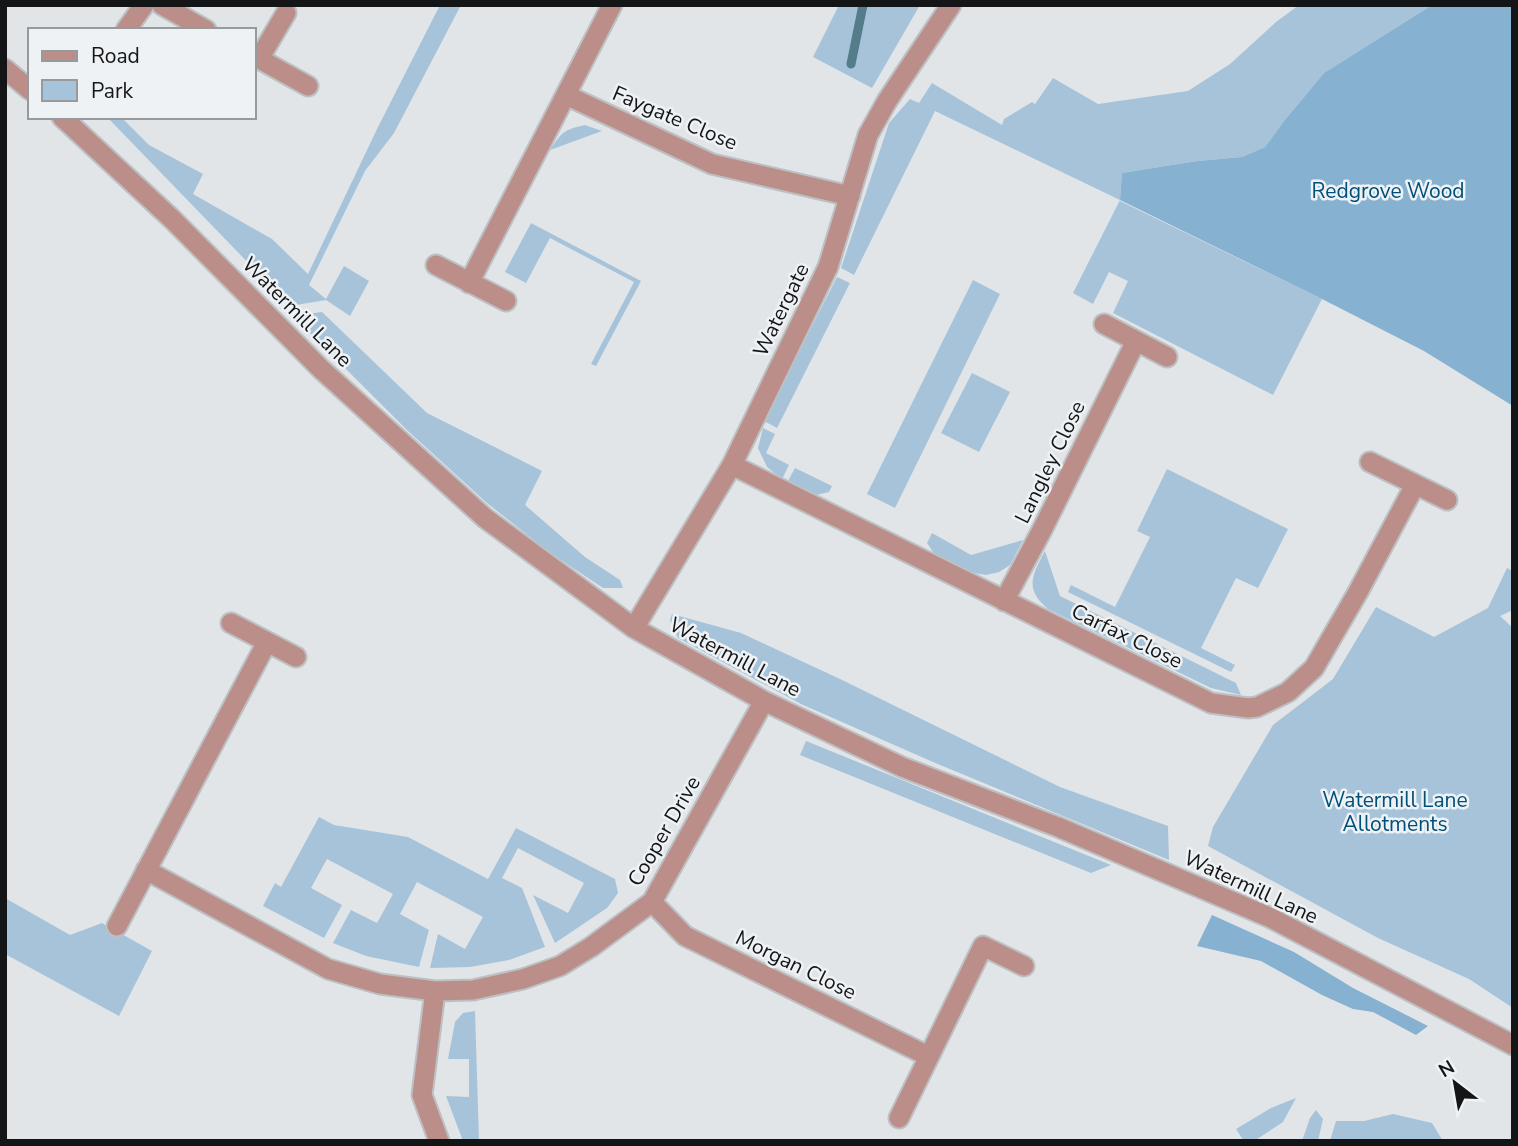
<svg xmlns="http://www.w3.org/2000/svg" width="1518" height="1146" font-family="'Nunito Sans',sans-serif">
<rect width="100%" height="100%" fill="#e1e5e8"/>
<path fill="#a6c3da" d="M440,5H461L394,133L365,171L309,285L326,299L344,266L369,281L350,316L326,300L290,306L107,117H121L149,145L203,174L193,194L272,239L308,274L378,127Z
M839,5H920L872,88L813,57Z
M1299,5H1432L1324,73L1284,121L1265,147L1242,157L1197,161L1122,173L1120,201L1322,299L1273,395L1113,313L1128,281L1109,272L1093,304L1073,293L1120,200L935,111L854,275L841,268L889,123L910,99L919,103L932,83L1002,125L1004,119L1032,102L1035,104L1053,78L1098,104L1188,91L1230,64L1276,22Z
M585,125L602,131L550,150C562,132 563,130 585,125Z
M531,223L641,281L596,366L591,364L634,282L550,238L526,283L505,272Z
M837,277L850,283L777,428L764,421Z
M973,280L1000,294L895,508L867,494Z
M322,312L427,413L542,471L525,505L585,557L620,580L623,588H603L549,552L487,503L408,431L296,319L299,315Z
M972,373L1010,392L979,452L941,433Z
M763,428L775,434L766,453L789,465L782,479L767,467L758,448Z
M795,468L832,486L829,492L816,495L788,481Z
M1167,469L1288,529L1258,588L1236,578L1201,648L1235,665L1231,672L1068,592L1071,585L1115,607L1150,537L1137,531Z
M932,533L971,555L1023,540L1010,565L999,572L986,575L969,572L935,555L927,543Z
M1045,551L1060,596L1236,683L1241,695L1211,688L1048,609C1024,589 1032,575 1045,551Z
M1507,568L1513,571V610L1500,616L1513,628V1008L1469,979L1378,938L1208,846L1213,827L1273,725L1333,679L1376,607L1434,637L1488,608Z
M672,614L741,633L840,679L1060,787L1168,826L1169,860L933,762L801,704L678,638L670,620Z
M806,741L1111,865L1091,873L800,755Z
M319,817L334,825L408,837L488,879L516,828L615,879L618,893L607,908L555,943L533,895L568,913L584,883L518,848L502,878L522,888L545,947L509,960L470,967L430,968L438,934L465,949L483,917L417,882L400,914L429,930L419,967L366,956L333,943L351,910L377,923L393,894L327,859L311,888L342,905L324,938L263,906L275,883L281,887Z
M5,898L70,935L102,923L152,951L119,1016L5,954Z
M475,1011L479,1141H463L446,1096L469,1097V1059H448L455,1022L463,1013Z
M1296,1098L1283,1122L1254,1141H1244L1236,1129L1271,1108Z
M1316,1110L1323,1119L1318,1141H1302L1310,1118Z
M1393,1114L1432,1123L1443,1141H1330L1336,1121H1364Z"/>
<path fill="#86b1d1" d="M1432,5H1513V406L1424,351L1322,299L1120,200L1122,173L1197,161L1242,157L1265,147L1284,121L1324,73Z
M1212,915L1294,952L1353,988L1428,1026L1416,1035L1373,1012L1353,1009L1322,995L1261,961L1197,946Z"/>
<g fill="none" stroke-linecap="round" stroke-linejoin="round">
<path stroke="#547c8a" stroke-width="9" d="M851,64L863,5"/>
<g stroke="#bcc0c2" stroke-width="23">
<path id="minor" d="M162,5L206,30
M126,30L144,5
M254,56L308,86
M259,59L286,13
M5,69L30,90
M566,95L712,164L850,196
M62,117L172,219L321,369L485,518L634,628L764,701L902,767L1058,827L1271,918L1513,1045
M436,265L506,301
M469,283L612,5
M1104,324L1167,357
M1370,462L1447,500
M732,465L1211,703L1248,708L1257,707L1288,692L1314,668L1358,592L1415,485
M1004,601L1042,530L1136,341
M231,623L296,657
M634,628L732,465L828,267L868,135L887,101L951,5
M146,870L328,969L380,984L435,991L473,990L523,979L560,966L591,947L652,902L764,701
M652,902L685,936L928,1056
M117,926L267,642
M435,991L422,1095L439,1141
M899,1118L983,946L1024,966"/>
</g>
<use href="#minor" stroke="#bc8e8a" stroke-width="19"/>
</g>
<g text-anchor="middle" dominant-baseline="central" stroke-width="5" stroke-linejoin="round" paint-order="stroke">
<g font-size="21" fill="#141516" stroke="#eff2f5">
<text transform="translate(675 118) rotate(23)">Faygate Close</text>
<text transform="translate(781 310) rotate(-64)">Watergate</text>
<text transform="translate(297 312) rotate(45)">Watermill Lane</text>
<text transform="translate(1050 462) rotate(-64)">Langley Close</text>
<text transform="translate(1127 636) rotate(26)">Carfax Close</text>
<text transform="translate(735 657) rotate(28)">Watermill Lane</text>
<text transform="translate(664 831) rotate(-60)">Cooper Drive</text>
<text transform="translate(1251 887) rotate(25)">Watermill Lane</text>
<text transform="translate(796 965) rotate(26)">Morgan Close</text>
</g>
<g font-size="21" fill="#005079" stroke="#eff2f5">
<text x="1388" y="191">Redgrove Wood</text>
<text x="1395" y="800">Watermill Lane<tspan x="1395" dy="24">Allotments</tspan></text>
</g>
</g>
<rect width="1518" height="1146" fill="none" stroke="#141516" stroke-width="14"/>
<rect x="28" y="28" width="228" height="91" fill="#eff2f5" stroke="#979a9c" stroke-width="2"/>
<rect x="42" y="51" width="35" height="10" fill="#bc8e8a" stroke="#979a9c" stroke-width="2"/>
<text x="91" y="63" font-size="21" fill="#141516">Road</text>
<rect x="42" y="80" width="35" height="21" fill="#a6c3da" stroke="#979a9c" stroke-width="2"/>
<text x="91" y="98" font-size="21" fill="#141516">Park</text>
<g transform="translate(1455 1083) rotate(329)" stroke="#eff2f5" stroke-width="5" paint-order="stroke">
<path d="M0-5L12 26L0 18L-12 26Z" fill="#141516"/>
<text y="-10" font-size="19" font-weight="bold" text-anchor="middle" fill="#141516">N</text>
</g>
</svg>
